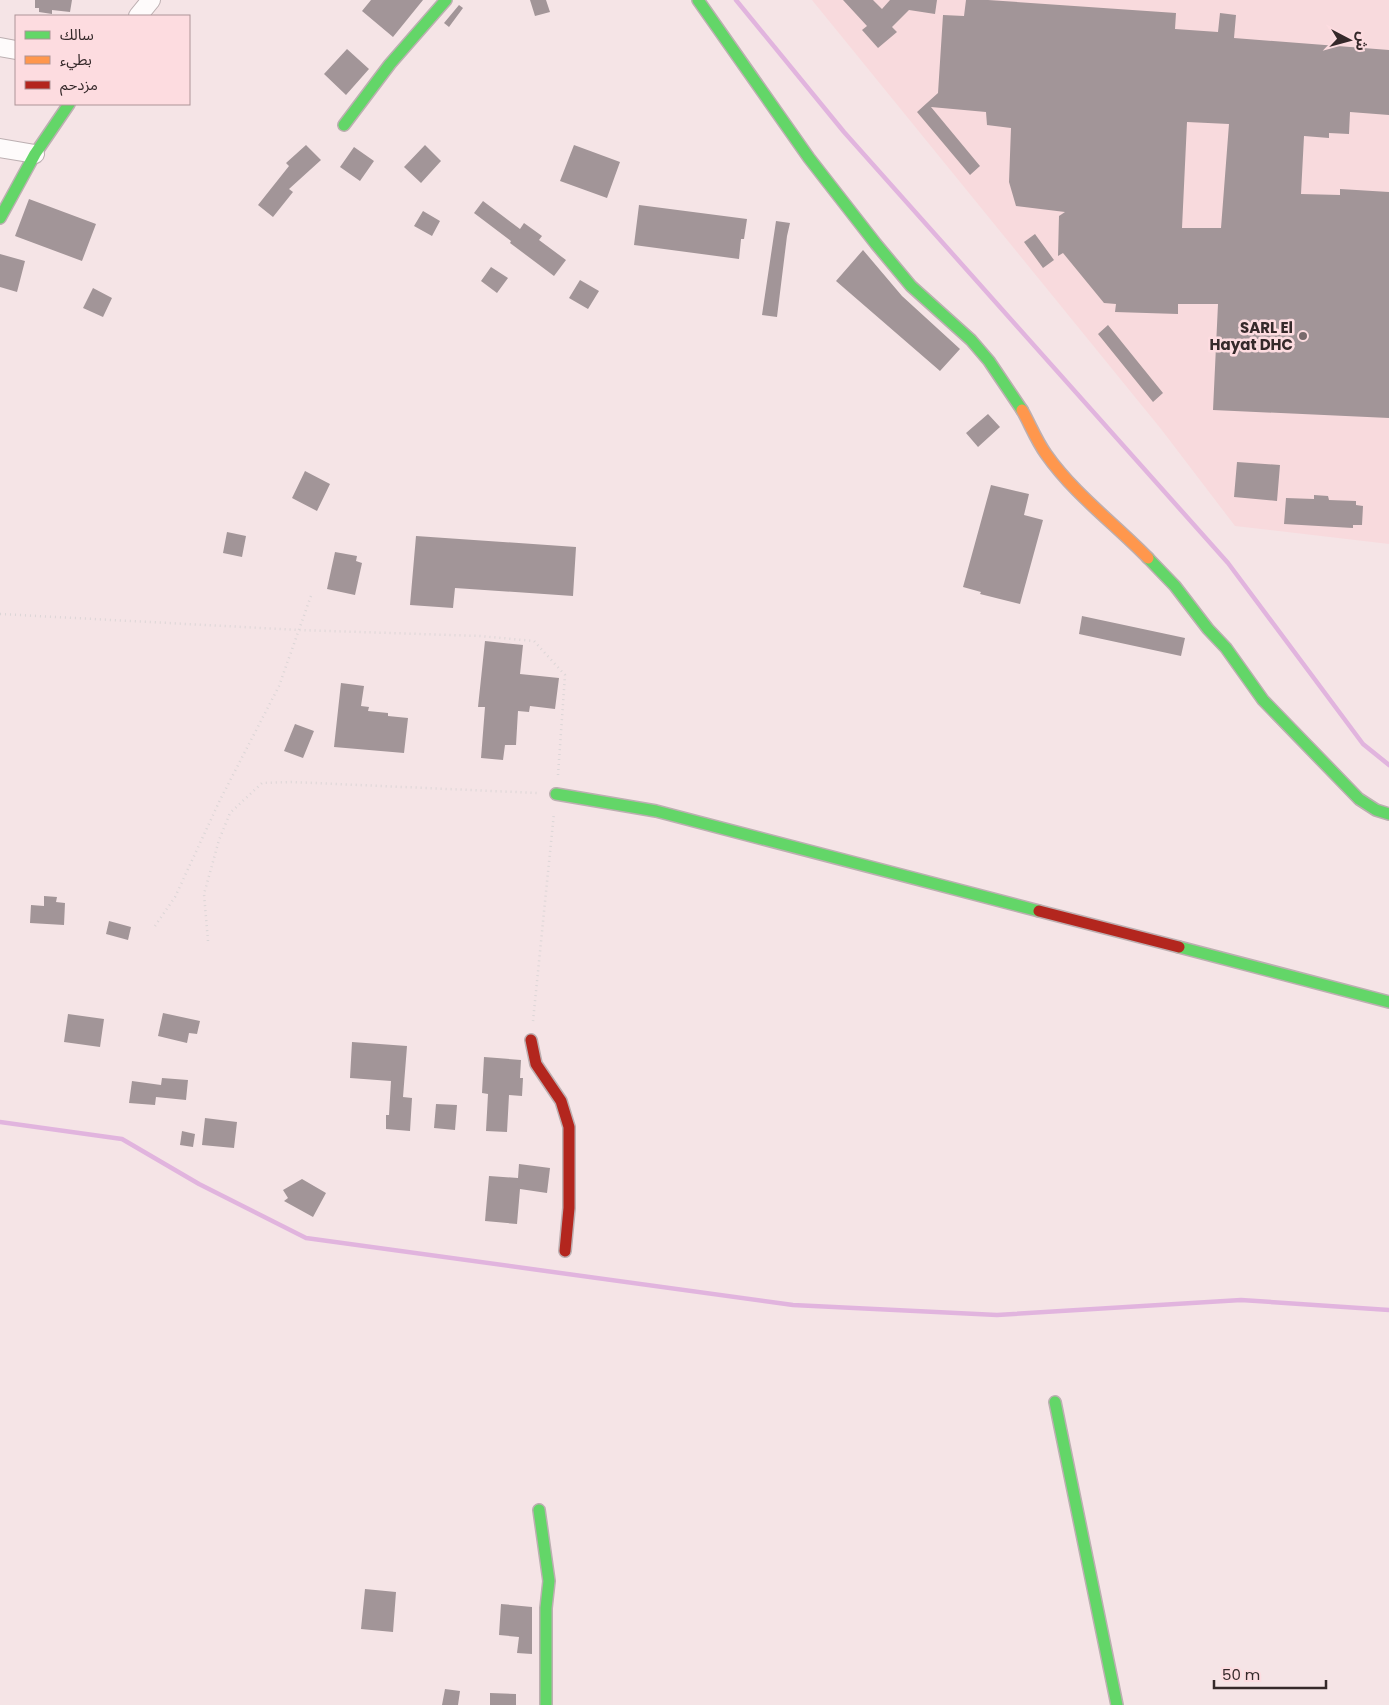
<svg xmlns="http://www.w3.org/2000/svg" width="1389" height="1705" font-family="Poppins,'Noto Sans Arabic',sans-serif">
<rect width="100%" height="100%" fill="#f5e4e6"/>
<path fill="#f8dadd" d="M812,0H1389V544L1235,526L1161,429Z"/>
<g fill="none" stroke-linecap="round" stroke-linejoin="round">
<path stroke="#e1b4de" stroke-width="4.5" d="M736,0L844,132L1228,563L1363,744L1389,765
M0,1122L122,1139L199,1184L306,1238L793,1305L997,1315L1241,1300L1389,1310"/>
</g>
<path fill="#a29598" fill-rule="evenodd" d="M35,0H72L70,12L52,10V14L39,12V8H35Z
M371,0H423L393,37L362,11Z
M530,0H546L550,12L535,16Z
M843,0H873L882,9L890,0H937L935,14L909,10L892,27L897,32L878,48L862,30L867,26Z
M966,0H988L1176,13L1175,29L1218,32L1220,13L1236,15L1234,38L1389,50V115L1350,112L1349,134L1329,133V138L1304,136L1301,194L1340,195V189L1389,192V418L1213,410L1218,304H1178V314L1115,312L1116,304L1104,303L1063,253L1058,256L1059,216L1065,212L1016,206L1009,182L1011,128L987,125L986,112L931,107L980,166L970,175L917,112L938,93L943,15L964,16ZM1187,122L1229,124L1221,228H1182Z
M459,5L463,8L449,27L444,23Z
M347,49L369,69L346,95L324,74Z
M306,145L321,160L289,189L293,192L273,217L258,205L289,166L286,163Z
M425,145L441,161L421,183L404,167Z
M574,145L620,162L607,198L560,181Z
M354,147L374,161L360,181L340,167Z
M29,199L96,224L82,261L15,236Z
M483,201L520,229L524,223L542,236L539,240L566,260L554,276L510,243L511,241L474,213Z
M639,205L747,219L744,239H741L739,259L634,245Z
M423,211L440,221L432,236L414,226Z
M776,221L790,223L787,236L777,317L762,315Z
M1035,234L1054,260L1043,268L1024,242Z
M863,250L902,296L960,349L940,371L836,281Z
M0,254L25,261L17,292L0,287Z
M491,267L508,278L497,293L481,281Z
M580,280L599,291L588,309L569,298Z
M93,288L112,298L103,317L83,308Z
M1108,325L1163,393L1153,402L1098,334Z
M988,414L1000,427L978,447L966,433Z
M1237,462L1280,465L1277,501L1234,497Z
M305,471L330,484L317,511L292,498Z
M991,485L1029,494L1024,515L1043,520L1020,604L980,594L981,592L963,587Z
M1314,495L1328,496L1329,500L1356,501V505L1363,506L1362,525H1353V528L1284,524L1286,498L1314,499Z
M227,532L246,536L242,557L223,553Z
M416,536L576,547L573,596L455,588L453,608L410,605Z
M335,552L357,556L356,561L362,563L355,595L327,589Z
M1082,616L1185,638L1181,656L1079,634Z
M485,641L523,645L520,674L559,678L555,709L530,706L529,712L518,711L516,745H505L503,760L481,758L485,707H478Z
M341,683L364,686L361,706L369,707L368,711L388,713V716L408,718L404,753L334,747Z
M295,724L314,731L303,758L284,751Z
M44,896L57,897L56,902L65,903L64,925L30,923L31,905L44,906Z
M109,921L131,927L128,940L106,934Z
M163,1013L200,1021L197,1034L189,1033L187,1043L158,1036Z
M68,1014L104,1019L100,1047L64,1042Z
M352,1042L407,1046L403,1097L412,1098L410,1131L386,1129V1115H389L391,1081L350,1078Z
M484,1057L521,1060L520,1078H523L522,1096L509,1095L507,1132L486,1131L488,1094L482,1093Z
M162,1078L188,1080L186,1100L156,1097L155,1105L129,1103L132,1081L161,1085Z
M436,1104L457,1105L455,1130L434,1128Z
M205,1118L237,1122L234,1148L202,1145Z
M182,1131L195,1134L193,1147L180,1145Z
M519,1164L550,1168L547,1193L520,1189L517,1224L485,1221L489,1176L518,1178Z
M302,1179L326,1193L313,1217L284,1201L288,1198L283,1190Z
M365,1589L396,1592L393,1632L361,1629Z
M501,1604L532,1607V1654L517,1653L519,1637L499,1635Z
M445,1689L460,1691L458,1705H442Z
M490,1693L516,1694V1705H490Z"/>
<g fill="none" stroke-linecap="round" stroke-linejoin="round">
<g stroke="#bcafb1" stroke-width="20">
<path id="street" d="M138,16L151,0
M0,47L16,50
M0,148L35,154"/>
</g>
<g stroke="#bcafb1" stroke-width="14">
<path id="fast" d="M698,0L809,158L876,244L911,286L971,340L989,361L1022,410
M344,125L390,64L446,0
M0,218L35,154L69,104
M1148,558L1175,586L1208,629L1226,648L1263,700L1359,799L1376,810L1389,814
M556,794L656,811L1039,911
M1179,947L1389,1002
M1055,1402L1117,1705
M539,1510L549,1581L546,1608V1705"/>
</g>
<g stroke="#bcafb1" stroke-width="14">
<path id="slow" d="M1022,410C1030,424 1036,440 1046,454C1074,494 1114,523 1148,558"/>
</g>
<g stroke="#bcafb1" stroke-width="14">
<path id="jam" d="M1039,911L1179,947
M531,1040L536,1064L561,1101L569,1127V1208L565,1251"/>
</g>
<path stroke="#dcd6d7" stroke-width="2.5" stroke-dasharray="1 4" stroke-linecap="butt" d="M0,614L299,630L480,636L534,641L565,675L558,775
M155,926L175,897L220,800L279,686L312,593
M208,941L204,894L219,840L230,813L262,783L292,782L537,793
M533,1021L554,813"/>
<use href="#street" stroke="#fefbfb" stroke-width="18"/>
<use href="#fast" stroke="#63d668" stroke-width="11"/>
<use href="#slow" stroke="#ff974d" stroke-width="11"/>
<use href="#jam" stroke="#b3261e" stroke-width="11"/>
</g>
<circle fill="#786a6c" stroke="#fddce0" stroke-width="2" cx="1303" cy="336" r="5"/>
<g text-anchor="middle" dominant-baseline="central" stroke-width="5" stroke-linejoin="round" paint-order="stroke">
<g font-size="15" font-weight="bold" fill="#35292a" stroke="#fddce0" text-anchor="end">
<text x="1293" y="327">SARL El<tspan x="1293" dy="17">Hayat DHC</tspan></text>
</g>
</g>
<rect x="15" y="15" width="175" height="90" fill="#fddce0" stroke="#ad9497"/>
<rect x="25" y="31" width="25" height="8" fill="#63d668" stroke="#ad9497"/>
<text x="60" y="40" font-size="15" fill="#35292a">سالك</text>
<rect x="25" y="56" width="25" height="8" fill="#ff974d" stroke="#ad9497"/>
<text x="60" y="65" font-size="15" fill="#35292a">بطيء</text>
<rect x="25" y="81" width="25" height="8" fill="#b3261e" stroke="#ad9497"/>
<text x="60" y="90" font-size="15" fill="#35292a">مزدحم</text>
<g transform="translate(1349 40) rotate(96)" stroke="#fddce0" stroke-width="4" paint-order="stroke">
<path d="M0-4L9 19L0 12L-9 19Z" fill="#35292a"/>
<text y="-8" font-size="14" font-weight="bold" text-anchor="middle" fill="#35292a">ش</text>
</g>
<path d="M1214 1680v8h112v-8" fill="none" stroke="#35292a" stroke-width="2.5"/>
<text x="1222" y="1680" font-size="15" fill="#35292a" stroke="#fddce0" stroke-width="4" paint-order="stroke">50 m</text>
</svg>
